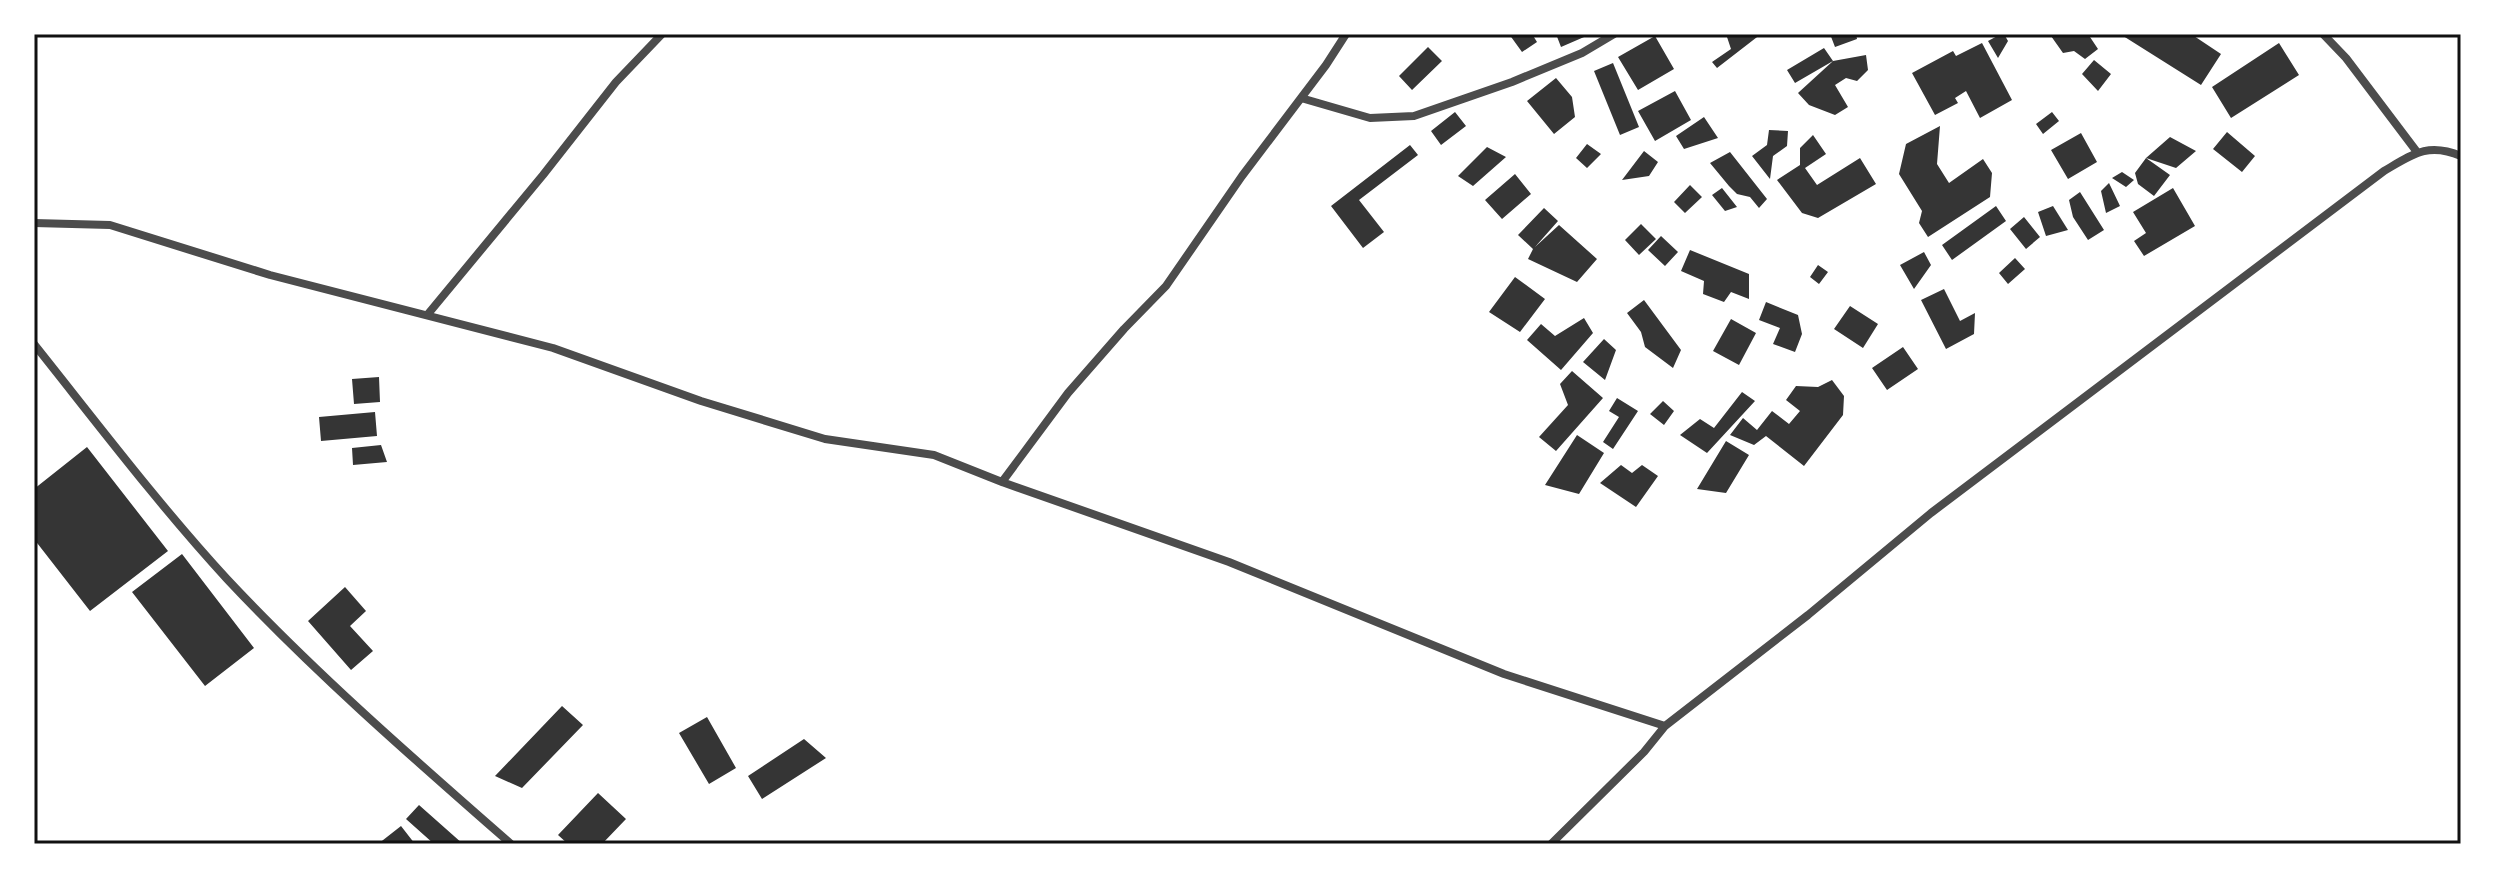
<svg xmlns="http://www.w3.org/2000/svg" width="2495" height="878" font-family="Figtree,sans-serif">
<rect width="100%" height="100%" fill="#fff"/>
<path fill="#353535" d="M1509,34H1532L1537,42L1522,52Z
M1556,34H1591L1561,47Z
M1726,34H1761L1717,68L1712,62L1731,49Z
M1830,34H1856L1857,39L1835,47Z
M2001,34H2004L2008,41L1998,58L1988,41Z
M2054,34H2088L2098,49L2085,59L2074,51L2063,53L2051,36Z
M2120,34H2191L2221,54L2201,85Z
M1655,36L1674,69L1638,90L1618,57Z
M1982,43L2012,100L1980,118L1966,91L1955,98L1958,103L1935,115L1912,73L1953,51L1956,56Z
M2279,43L2299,75L2231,118L2212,87Z
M1428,47L1442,61L1412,90L1399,76Z
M1824,48L1833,61L1795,83L1787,70Z
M1866,55L1868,70L1857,81L1846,78L1835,85L1848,107L1835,115L1809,105L1798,93L1833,61Z
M2094,60L2111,74L2098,91L2082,74Z
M1613,63L1639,127L1620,135L1594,71Z
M1556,78L1572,97L1575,117L1554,134L1527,101Z
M1675,91L1691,120L1655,141L1638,111Z
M1455,112L1466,126L1441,145L1431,131Z
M2052,112L2059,121L2043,134L2036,124Z
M1704,117L1718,138L1684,149L1676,136Z
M1940,126L1937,164L1949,183L1983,159L1992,173L1990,197L1928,237L1919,223L1922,211L1899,174L1906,144Z
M1769,130L1788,131L1787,146L1773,156L1770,179L1752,156L1767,145Z
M2227,132L2255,156L2242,172L2213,149Z
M2081,133L2097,162L2068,179L2051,150Z
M1813,135L1826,154L1805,168L1817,185L1860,158L1876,184L1818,218L1802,213L1777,180L1800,165V148Z
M2170,137L2196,151L2176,168L2146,158Z
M1587,144L1601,154L1587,168L1576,158Z
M1410,145L1418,155L1359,200L1384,232L1363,248L1331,206Z
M1487,147L1506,157L1473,186L1458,176Z
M1644,151L1658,162L1649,176L1622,180Z
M1730,152L1767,199L1759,208L1750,197L1737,194L1729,186L1710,163Z
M2146,158L2170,175L2154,196L2138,184L2135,173Z
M2122,172L2134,180L2126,187L2112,178Z
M1515,174L1531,194L1502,219L1485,200Z
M2109,183L2120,206L2106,213L2101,191Z
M1690,185L1702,197L1685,213L1674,202Z
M1722,188L1737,207L1725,211L1712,195Z
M2173,188L2195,226L2144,256L2134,241L2146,233L2133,212Z
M2080,192L2104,230L2088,240L2073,217L2069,200Z
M1996,206L2006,221L1952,260L1942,245Z
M2053,206L2068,230L2046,236L2038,212Z
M1544,208L1558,221L1535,247L1559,225L1597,259L1577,282L1528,259L1533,249L1518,235Z
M2024,217L2040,237L2026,249L2010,229Z
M1641,224L1656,239L1639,255L1625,240Z
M1661,236L1678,252L1665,266L1648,250Z
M1690,250L1749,274V299L1731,292L1724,302L1703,294L1704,281L1681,271Z
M1924,252L1931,265L1914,289L1900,265Z
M2015,258L2025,269L2008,284L1999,273Z
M1818,265L1828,272L1819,284L1810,277Z
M1515,277L1545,299L1520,332L1489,312Z
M1944,289L1960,321L1975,313L1974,334L1946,349L1921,300Z
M1644,300L1681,350L1673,368L1645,347L1641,332L1627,313Z
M1766,302L1798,315L1802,334L1795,352L1773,344L1780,328L1759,320Z
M1850,306L1878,324L1863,348L1834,329Z
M1584,318L1593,333L1561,370L1527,340L1541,324L1555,336Z
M1731,319L1756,333L1739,365L1713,351Z
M1604,339L1616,350L1605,380L1583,362Z
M1903,347L1918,369L1887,390L1872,368Z
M1572,371L1603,398L1556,451L1539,437L1568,405L1560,384Z
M379,377L380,402L354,404L352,379Z
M1832,380L1844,396L1843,415L1804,466L1766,436L1754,445L1730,435L1743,418L1757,430L1772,411L1789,424L1800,411L1786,400L1796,386L1818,387Z
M1742,392L1755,401L1707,453L1680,435L1700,419L1714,428Z
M1617,398L1638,411L1613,449L1603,442L1619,417L1609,411Z
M1663,401L1674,411L1664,425L1650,414Z
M375,412L377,436L321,441L319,417Z
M1577,435L1604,453L1579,494L1545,485Z
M1726,441L1749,455L1726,493L1697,489Z
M381,445L387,462L353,465L352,448Z
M87,447L168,551L90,611L34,539V489Z
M1621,465L1632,473L1642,465L1658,476L1636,507L1600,483Z
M182,554L254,648L205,686L132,592Z
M345,587L366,611L350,626L373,651L351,670L308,621Z
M562,706L583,725L522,788L495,776Z
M707,717L736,768L709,784L679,733Z
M804,739L826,758L762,799L748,776Z
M598,793L626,819L602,844H568L558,835Z
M419,805L463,844H434L406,819Z
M401,826L415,844H378Z"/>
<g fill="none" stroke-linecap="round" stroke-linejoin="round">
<path stroke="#4c4c4c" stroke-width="8" d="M2323,34L2346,58L2417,152
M1301,98L1370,118L1414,116L1512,82L1582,53L1614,34
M34,223L110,225L270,275L553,348L701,401L825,439L934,455L1002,482L1229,562L1504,674L1665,726
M428,314L543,175L616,82L662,34
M34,344C97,423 159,505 227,579C315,673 414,759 511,844
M1002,482L1068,393L1124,329L1166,286L1242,176L1326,65L1346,34
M1551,844L1644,752L1665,726L1808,615L1931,513L2384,171C2413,154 2428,142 2461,156"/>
</g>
<rect width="2495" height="878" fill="none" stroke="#ffffff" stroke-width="72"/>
<rect x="36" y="36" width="2423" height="806" fill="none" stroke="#111" stroke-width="3"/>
</svg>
